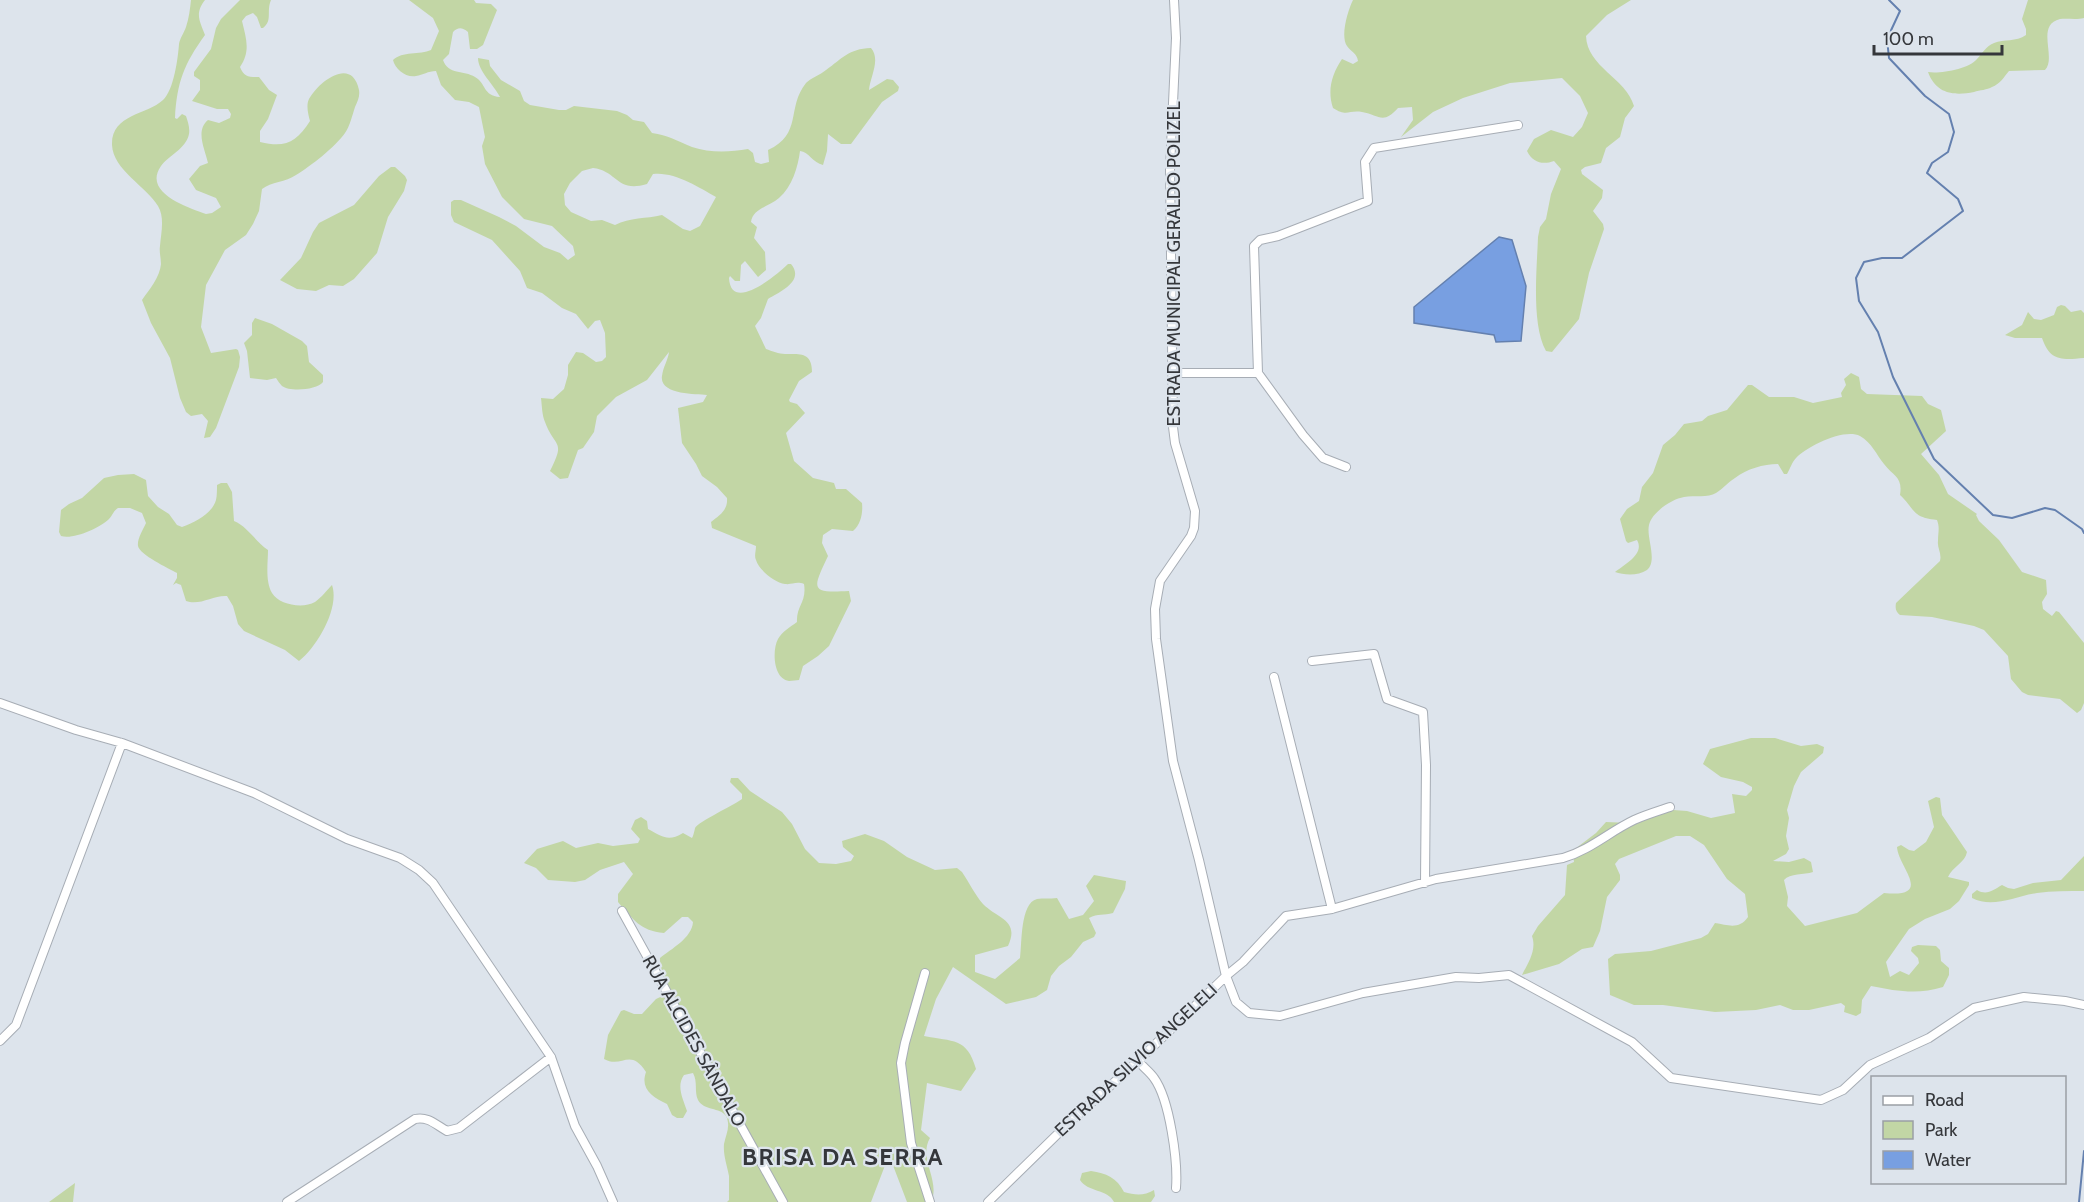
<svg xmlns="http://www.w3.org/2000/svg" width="2084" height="1202" font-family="Cabin,sans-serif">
<rect width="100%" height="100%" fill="#dde4ec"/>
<path fill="#c2d6a5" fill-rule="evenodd" d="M191,0H205C195,13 199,20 205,35C184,64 177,82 175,118L177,119L182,114L186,116C188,122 190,128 189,134C186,149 169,155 161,166C142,193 189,208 206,214L212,213L221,207L216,198L196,190L189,179L200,166L208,163C205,149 195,131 208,120L219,123L230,118L231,114L228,109H217L192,101L200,90V80L194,76V72L211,49L216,28L221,19L240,0H271C266,12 273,20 263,28H261L257,17L253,13L246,16L242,21C246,38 251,51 240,67C244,77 248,77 259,77L269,90L277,95L268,119L260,131V142C285,148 296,143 310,121C308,114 306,105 309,99C319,81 352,56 359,90C360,96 358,101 355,107C352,116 350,126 345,133C335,147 311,166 296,175C286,182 271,182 262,189L259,211L253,224L246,235L225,250L206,285L201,327L211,353L236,349L238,350L240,357L239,367L216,428L210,437L204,438L208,421L202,414L191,416L186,412L180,398L170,358L151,323L142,300C149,290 160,277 161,264C161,258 159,252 160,246C161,233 165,218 158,206C147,187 113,170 112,145C111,114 147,115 163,100C174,90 178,58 179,44C180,38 184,33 186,27C189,18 190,9 191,0Z
M409,0H474L476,3L491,4L497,10L483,45L477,49H470L468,32C462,27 458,27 453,32L449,54L443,60C448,75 464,70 475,77C486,83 483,96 500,97C494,85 478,71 478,58L489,60L490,66L501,80L520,91L524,101L530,105L559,110H566L574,106L617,111L627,115L633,120L644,122L652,133C668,135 677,141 692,147C710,153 730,152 748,149L753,153L755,162L761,164L769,162L768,150C803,134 786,108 806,83C811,78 820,75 826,70C843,58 848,49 871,48C881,60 870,77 869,90L887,79L893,80L899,87L898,91L882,102L851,144H841L828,134L827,151L823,165C813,163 809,152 800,151C798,167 792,187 779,198C769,207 753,208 751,222L757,227L754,238L765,252L766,270L758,277L745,261L741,265L740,281H735L730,276L729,278C731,314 778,274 788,264H791C805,281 780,292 768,299L761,318L755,326L766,349C772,351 779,354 785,354C800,354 812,352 812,372L799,381L789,400L790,402L797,404L805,413L786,433L794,461L813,478L834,483L836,489H846L862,503C863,513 861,524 853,531L832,529L823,535L822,543L828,556C812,590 810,593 849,591L851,601L829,646L818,656L803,666L799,680C796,680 793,681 789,681C773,679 772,650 778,639C782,632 790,627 797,622C796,606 807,602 804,584C796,581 792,585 785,584C775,583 759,570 756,560C754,556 756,551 756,546L712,528L711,522C720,515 728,510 727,498L717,487L702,476L696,464L682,443L678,408L703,402L707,395C696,394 659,395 662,376C663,367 668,360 669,352L647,380L616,397L597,416L594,432L583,448L578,450L568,478L560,479L550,471C566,439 555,449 545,422C542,415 542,406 541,398L553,399L564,389L568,375V365L576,352L583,353L596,362L602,361L606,357L605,333L600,320L595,321L588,329L576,314L562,308L542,293L527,288L520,271L492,240L454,222L451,215V202L454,200H461L499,217L516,226L544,247L560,253L568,260L575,255L573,246L552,226L524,219L502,197L485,164L482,146L485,137L479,107L469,102L455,100L441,85L436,71C428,71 423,75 416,76C406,78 395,69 393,60C402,51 420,55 431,50L439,31L433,18ZM593,168C618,171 616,193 647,184L653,174C673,171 699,187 716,197L700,226L690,231L683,229L662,215C646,219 630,217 615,225L602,220L591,221L571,212L565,205L564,194L570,183L582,171Z
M1353,0H1631L1607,15L1586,36C1587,67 1626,78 1634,106L1625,118L1620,137L1606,148L1601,163L1585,167L1581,170L1582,174L1603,190L1602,198L1593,211L1603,224L1604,229L1589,273L1579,319L1552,352L1546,351C1531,324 1537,268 1538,237L1540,227L1546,219L1551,194L1561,169L1554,161C1543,165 1533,163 1527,151L1534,139L1551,130L1573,137L1582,127L1588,113L1580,96L1562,78L1510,83L1463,98L1433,112L1401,137L1413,120L1412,107L1398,108C1383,125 1379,115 1362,112C1348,110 1347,117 1333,108C1327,90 1332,74 1342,59L1353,64L1358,61C1357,53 1351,52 1347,46C1340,36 1348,10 1353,0Z
M2028,0H2084V18C2076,20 2067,18 2060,19C2035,25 2057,58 2045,70L2009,71C2004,77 2000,84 1992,87C1987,90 1980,90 1974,92C1954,96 1936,94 1928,72C1940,74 1969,69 1977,59C1983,53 1985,47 1994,43C2004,39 2016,42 2026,35V29L2022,19Z
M391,167H395L405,176L407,180L404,191L388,217L377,253L354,279L343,286L329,285L316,291L297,289L280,280L301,258L313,232L319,223L354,205L379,176Z
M2061,305L2065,306L2071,312L2081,310L2084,313V358C2061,360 2050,361 2042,338H2015L2005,335L2022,325L2028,312L2034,319L2041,320L2054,315L2057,307Z
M255,318L272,324L302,341L307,346L309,362L323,375V382C317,390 290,392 282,386C280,384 278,381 276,378L267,380L250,378L247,351L244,343L252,335V323Z
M1851,373L1859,377L1861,389L1867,394L1922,396L1928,404L1941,410L1946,431L1921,454L1939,475L1948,494L1977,514L1976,515L1979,521L1999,540L2022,572L2046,580L2047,594L2042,602L2043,609L2052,616L2056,611L2059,612L2084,643V703L2081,710L2077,713L2060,699L2028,695L2022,692L2011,679L2008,656L1984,630L1974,626L1932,617L1900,615C1896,612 1895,609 1896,603L1940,561C1942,553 1937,548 1938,541C1938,532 1940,528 1937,520C1911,517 1916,510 1900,495C1903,477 1894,477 1884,464C1876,454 1872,443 1860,436C1844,428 1808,446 1796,458C1792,462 1790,469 1787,474H1784L1778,464C1763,464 1747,469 1735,478C1728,482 1723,489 1716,493C1708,498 1694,495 1684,497C1672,499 1652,512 1649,525C1646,537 1658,561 1647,570C1638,576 1624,575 1615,572C1625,564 1645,554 1637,540L1628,543L1626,541L1620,519L1627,509L1639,501L1642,487L1653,473L1663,445L1675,435L1684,424L1702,421L1708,416L1727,410L1748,385H1752L1769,397H1794L1813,403L1842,397L1841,393L1846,385L1844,379Z
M134,474L146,480L148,496L158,507L169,514L177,525L182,527C195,522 212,514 216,500C217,496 217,489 217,485L221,483H227L232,492L234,521C248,527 255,541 268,550C268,563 265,581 272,593C279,605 303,609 315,602C321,598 327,590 332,585C340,608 317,647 299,661L285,650L244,631L238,624L233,606L227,596C213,595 200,606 186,601L181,585L176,583L173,585L177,578V573C168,568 140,555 138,546C137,539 143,530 146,523L142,513L130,508H118C113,511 113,515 109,519C100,528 73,540 61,536L59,532L61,510L69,504L82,498L104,478L118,475Z
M1751,738H1775L1801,746L1817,744L1824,747L1823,753L1801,772L1794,786L1787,810L1789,818L1786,836L1789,849L1786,854L1773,861L1789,862L1804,858L1811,862L1813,872C1804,875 1790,873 1784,880L1788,897L1787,906L1805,926L1857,913L1884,893C1935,898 1898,867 1897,847L1901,845L1909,850L1914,851L1926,842L1934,827L1928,801L1936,797L1940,798L1942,815L1967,852C1965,863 1953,866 1948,877L1969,882V885L1959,901L1950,909L1925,919L1909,929L1886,962L1890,977L1900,971L1909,975L1919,963L1918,958L1911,951L1912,947L1918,945L1936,946L1940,950L1941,961L1949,968V975L1943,987C1918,995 1896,991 1871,986L1862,1000L1861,1013L1856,1016L1844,1012L1845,1006L1841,1003L1809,1010H1793L1780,1005L1756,1010L1715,1012L1663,1005H1634L1610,995L1608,959L1615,954L1651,951L1701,938L1708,934L1715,923C1728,925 1739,930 1748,917L1745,894L1727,879L1704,845L1690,836H1676L1619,859L1615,864L1620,875V880L1607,897L1600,931L1593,947L1582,949L1559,964L1522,975C1528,963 1537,950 1532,936L1538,926L1565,895L1567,865L1574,862L1573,853L1575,849L1596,833L1606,822L1630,823L1673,810L1687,811L1711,818L1735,813L1732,794L1746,796L1752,790V787L1743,782L1721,777L1703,764L1710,749Z
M731,778H738L750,791L782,812L792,824L805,849L819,863L836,864L851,861L854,856L843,847L842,841L865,834L884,841L907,857L935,870L957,868L962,872C969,882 975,895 983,904C998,919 1020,920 1008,946L975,955V972L995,979L1020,958C1022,944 1020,903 1037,899C1043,898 1050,899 1057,898L1069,919L1083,915L1094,901L1086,886L1094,875L1126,881L1125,889L1113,913C1104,916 1098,913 1089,918L1096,933L1094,937L1083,942L1071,957L1059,966L1051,976L1047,990L1036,997L1006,1004L953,967L936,999L924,1036C953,1042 967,1037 976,1069L961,1091L927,1083L921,1130L930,1138C918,1158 941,1182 931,1202H907L889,1155L871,1202H788L778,1192L781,1202H727L729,1200C729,1192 729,1184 729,1176C727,1165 723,1155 724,1144C726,1134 731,1126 726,1116C720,1107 704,1111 698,1100C694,1091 698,1082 693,1073L684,1075C676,1086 683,1099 687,1111L683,1118H677L672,1115L667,1104C652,1097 640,1089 646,1072C630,1047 622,1069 604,1059L608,1035L621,1011L624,1010L634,1014H642L656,999L669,993C669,980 659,971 660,958C671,949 692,938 693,922L688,917H682L664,933C640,931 633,919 618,902V894L633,874L624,862L600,870L585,880L575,882L548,880L536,868L524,863L537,849L563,841L576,848L598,843L613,846L638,843L640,839L631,829L635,820L641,817L647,821L648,829C663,837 668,842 683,833L692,838C693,837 695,829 695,828C698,822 734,805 742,799V794L730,782Z
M2084,856V891C2068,891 2052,891 2037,893C2015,896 1993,909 1972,898V894L1977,890C1987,896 1993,890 2002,885L2008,888L2014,889L2033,883L2061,880Z
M1091,1171C1106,1173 1117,1178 1124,1192C1135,1195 1144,1196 1154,1190L1155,1196L1151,1202H1114C1108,1189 1087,1192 1080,1180L1082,1173Z
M75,1183L73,1202H49Z"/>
<path fill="#789fe1" stroke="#6480af" stroke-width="1.5" d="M1499,237L1512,240L1526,286L1521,341L1496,342L1494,335L1414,323V307Z"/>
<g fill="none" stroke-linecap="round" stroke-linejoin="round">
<path stroke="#6480af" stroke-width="2" d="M1889,0L1900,11L1887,39L1889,58L1925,96L1949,114L1954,132L1948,152L1932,163L1927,173L1958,199L1963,211L1902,258H1882L1864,262L1856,278L1859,301L1878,332L1893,377L1934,459L1993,515L2012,518L2045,508L2055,510L2082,529L2084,533
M2079,1202L2084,1151"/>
<g stroke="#a7adb5" stroke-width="10">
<path id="minor" d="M1174,0L1176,38L1170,168L1173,427L1175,443L1195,511L1194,528L1191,536L1160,581L1155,609L1156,639L1173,761L1199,860L1226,976L1236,1002L1249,1013L1280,1016L1363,993L1456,977L1479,978L1509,975L1632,1042L1671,1078L1821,1100L1843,1090L1870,1065L1929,1038L1974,1008L2024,997L2065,1001L2084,1005
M1173,373H1258L1254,246L1260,240L1278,236L1368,201L1365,162L1374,148L1518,125
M1258,373L1303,435L1323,458L1346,467
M1312,661L1374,654L1387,699L1423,712L1426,765L1425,883
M1274,677L1332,909
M0,703L76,730L122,743L254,793L347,839L400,858L419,870L433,883L551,1057L575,1126L597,1166L613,1202
M622,911L783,1202
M925,973L905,1043L901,1063L911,1143L930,1202
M0,1041L16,1025L122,743
M1138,1061C1143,1067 1150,1072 1154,1078C1170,1100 1178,1162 1176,1188
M287,1202L415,1119C428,1116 436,1125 447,1131L459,1128L551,1057
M988,1202L1073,1119L1138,1061L1226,976L1243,962L1286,916L1332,909L1436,879L1563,858C1590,850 1609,832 1634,820C1645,815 1658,811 1670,807"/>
</g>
<use href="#minor" stroke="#fff" stroke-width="8"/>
</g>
<g text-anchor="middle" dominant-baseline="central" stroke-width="4.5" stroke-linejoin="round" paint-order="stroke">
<g font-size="18" fill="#35373b" stroke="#dde4ec">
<text transform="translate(1174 264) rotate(-90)">ESTRADA MUNICIPAL GERALDO POLIZEL</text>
<text transform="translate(694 1041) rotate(61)">RUA ALCIDES SÂNDALO</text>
<text transform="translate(1136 1060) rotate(-43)">ESTRADA SILVIO ANGELELI</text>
</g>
<g font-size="24" font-weight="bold" letter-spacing="1.5" fill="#35373b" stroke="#dde4ec">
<text x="843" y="1156">BRISA DA SERRA</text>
</g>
</g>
<rect x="1871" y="1076" width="195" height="108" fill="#dde4ec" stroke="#9a9fa5" stroke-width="1.5"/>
<rect x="1883" y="1096" width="30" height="9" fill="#ffffff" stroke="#9a9fa5" stroke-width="1.5"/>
<text x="1925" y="1106" font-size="18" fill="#35373b">Road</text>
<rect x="1883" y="1121" width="30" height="18" fill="#c2d6a5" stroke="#9a9fa5" stroke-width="1.5"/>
<text x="1925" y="1136" font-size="18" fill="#35373b">Park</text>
<rect x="1883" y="1151" width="30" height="18" fill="#789fe1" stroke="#9a9fa5" stroke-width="1.5"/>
<text x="1925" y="1166" font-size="18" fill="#35373b">Water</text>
<path d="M1874 45v9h128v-9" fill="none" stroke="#35373b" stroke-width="3"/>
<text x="1883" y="45" font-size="18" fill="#35373b" stroke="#dde4ec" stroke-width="4.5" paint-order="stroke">100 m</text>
</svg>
